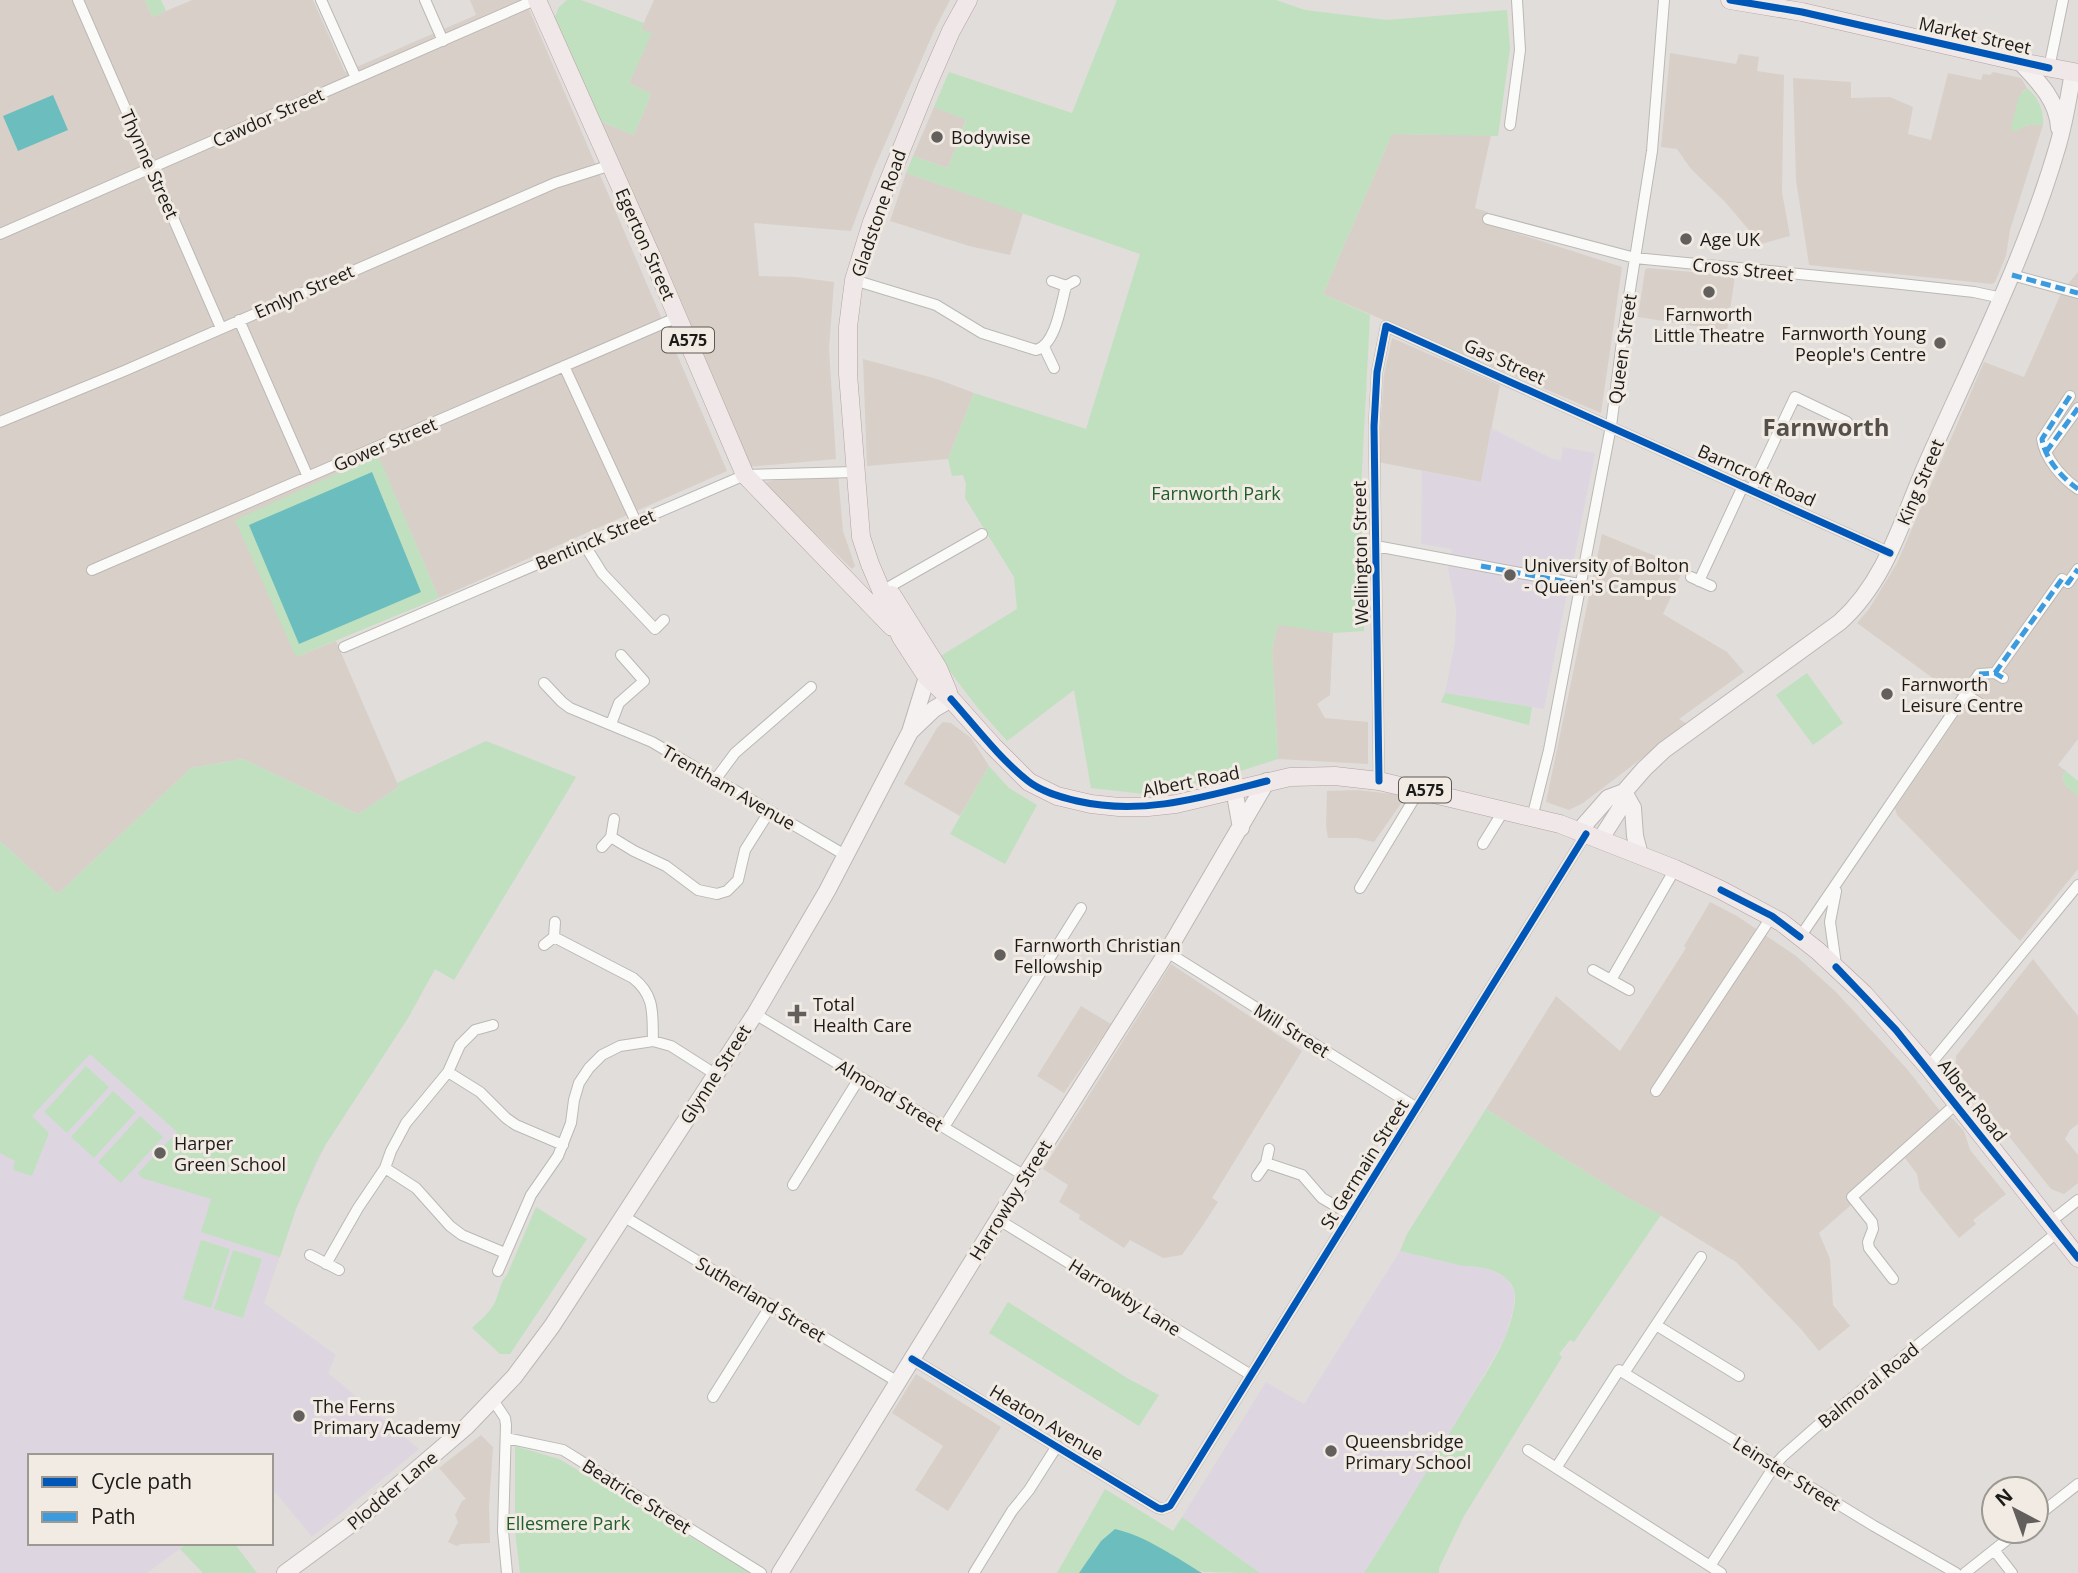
<svg xmlns="http://www.w3.org/2000/svg" width="2078" height="1573" font-family="'Open Sans',sans-serif">
<rect width="100%" height="100%" fill="#e1ddda"/>
<path fill="#d8cfc8" d="M0,0H145L152,17L192,0H313L345,72L476,15L470,0H525L727,471L439,598L378,456L296,657L336,641L399,787L358,814L243,759L191,768L58,894L0,841Z
M654,0H950L934,31L874,169L851,231L754,223L759,276L796,277L834,282L829,349L836,459L748,467L599,121L634,135L651,94L629,83L651,34L641,29Z
M1670,53L1736,64L1739,54L1759,57L1757,71L1784,75L1782,192L1790,236L1761,244L1725,202L1691,169L1677,149L1661,147Z
M1993,72L2021,78L2027,88L2022,92L2020,127L2034,124L2043,125L2010,230L2006,256L1995,282L1992,284L1809,265L1796,180L1793,78L1851,82V98L1890,97L1913,107L1908,134L1931,140L1948,73L1981,80L1983,74L1990,75Z
M934,107L966,119L948,168L913,156Z
M1392,134L1491,135L1475,208L1488,212L1485,223L1622,267L1601,413L1323,294Z
M906,173L1023,213L1010,255L969,246L890,221Z
M1648,268L1735,276L1727,331L1638,317L1645,270Z
M2078,272V739L2058,765L2066,771L2062,776L2065,785L2078,796V869L2020,941L1897,815L1895,808L1967,703L1857,623L1869,609L1897,563L1984,362L2024,377L2062,291Z
M1392,338L1500,385L1481,482L1378,462L1384,374Z
M863,359L937,379L974,393L948,459L867,466Z
M838,475L843,531L855,566L852,569L763,483L776,480Z
M1602,534L1684,568L1663,614L1727,652L1744,672L1679,719L1687,724L1583,803L1569,810L1546,802Z
M1278,624L1333,633L1330,695L1317,704L1325,718L1368,722V764L1278,759L1272,650Z
M943,722L951,723L971,738L989,766L960,816L904,784L937,728Z
M1358,790L1400,795L1405,798L1374,842L1357,838H1328L1326,826L1327,791Z
M1710,902L1737,916L1796,956L1836,992L1907,1069L1940,1111L1953,1119L1964,1131L1970,1150L2006,1194L1973,1220L1976,1224L1959,1238L1920,1190L1917,1174L1905,1158L1819,1233L1830,1259L1833,1305L1850,1326L1819,1351L1800,1328L1736,1262L1655,1212L1624,1196L1486,1109L1556,996L1620,1051L1686,948L1684,946Z
M2033,959L2078,1016V1124L2070,1130L2065,1139L2078,1155V1183L2064,1194L2051,1189L1956,1070V1056Z
M1171,964L1302,1051L1212,1198L1218,1202L1201,1228L1182,1255L1163,1258L1130,1240L1124,1248L1079,1219L1080,1215L1059,1202L1068,1185L1043,1169Z
M1081,1006L1111,1024L1064,1093L1037,1076Z
M916,1374L1001,1427L948,1511L915,1490L943,1446L892,1413Z
M481,1435L493,1447L489,1506L490,1543L461,1544L457,1546L448,1542L458,1522L455,1515L462,1501L466,1499L439,1468Z"/>
<path fill="#ddd6e0" d="M1491,428L1553,459L1561,460L1563,447L1595,453L1544,709L1445,693L1455,642L1456,609L1448,568L1452,549L1421,544L1422,471L1481,482Z
M486,741L576,777L454,980L435,969L408,1018L326,1144L296,1209L264,1303L336,1355L328,1373L419,1449L312,1537L271,1487V1456H30V1543H188L147,1573H0V974L191,768L243,759L358,814L399,787L397,783Z
M1400,1251L1463,1266L1473,1265L1491,1270L1508,1279L1515,1293L1513,1310L1504,1340L1412,1498L1364,1573H1260L1182,1517L1266,1382L1304,1404Z"/>
<path fill="#c0e0c0" d="M145,0H161L166,11L152,17Z
M567,0H581L644,23L641,29L652,33L629,83L651,94L634,135L599,121L554,19L559,7Z
M1117,0H1276L1305,10L1387,20L1507,10L1510,48L1498,136L1392,134L1323,294L1370,315L1361,489L1364,631L1333,633L1278,625L1272,650L1278,759L1162,796L1091,788L1074,690L1007,741L977,707L939,657L1017,609L1014,577L965,498L966,484L963,475L952,476L948,459L974,393L1086,429L1140,254L906,173L913,156L948,168L966,120L934,107L949,72L1072,113Z
M2027,88C2038,97 2044,110 2043,125H2027L2014,132L2011,128L2019,96Z
M378,455L439,598L296,657L235,520Z
M1807,673L1843,723L1813,745L1776,695Z
M1445,693L1532,707L1529,725L1441,702Z
M486,741L576,777L454,980L435,969L408,1018L326,1144L316,1162L296,1209L280,1257L201,1232L211,1199L142,1178L138,1173L177,1132L90,1054L32,1116L49,1133L32,1176L13,1170L15,1161L0,1153V841L58,894L191,768L243,759L358,814L399,787L397,783Z
M989,766L1009,788L1037,805L1005,864L950,834Z
M2066,771L2078,781V796L2065,785L2062,776Z
M86,1066L109,1087L67,1133L44,1112Z
M113,1091L136,1112L94,1158L71,1137Z
M1486,1109L1624,1196L1661,1215L1574,1342L1570,1340L1559,1354L1562,1357L1464,1516L1439,1568V1573H1364C1399,1519 1431,1464 1464,1409C1477,1387 1493,1364 1504,1340C1509,1328 1516,1307 1515,1294C1512,1272 1481,1265 1463,1266L1400,1251L1407,1234Z
M140,1116L163,1137L121,1183L98,1162Z
M536,1207L587,1239L510,1354H500L472,1328C480,1320 490,1313 495,1302C500,1292 499,1284 507,1275Z
M201,1240L230,1249L211,1308L183,1299Z
M233,1250L262,1259L243,1318L214,1309Z
M1008,1302L1127,1378L1159,1395L1139,1426L989,1333Z
M515,1446L559,1459L751,1573H520L515,1531Z
M1105,1489L1173,1531L1182,1517L1260,1573C1247,1573 1210,1573 1199,1571C1171,1559 1147,1536 1115,1529L1101,1541L1079,1573H1057Z
M188,1543H234L257,1573H203L180,1549Z"/>
<path fill="#6bbebd" d="M53,95L68,130L18,151L3,116Z
M372,472L421,592L299,644L249,525Z
M1115,1529C1146,1536 1175,1557 1202,1573H1079L1101,1541Z"/>
<g fill="none" stroke-linecap="round" stroke-linejoin="round">
<g stroke="#bbb8b5" stroke-width="12">
<path id="street" d="M78,0L221,328
M321,0L356,78
M425,0L443,41
M2049,68L2063,0
M1510,125L1520,50L1517,0
M1488,219L1635,258L1892,283L1974,292L2002,298
M0,234L535,0
M2012,275L2078,293
M854,280L936,305L982,333L1036,350C1056,345 1061,304 1066,286
M1052,281L1066,286L1075,281
M239,320L308,477
M1044,347L1054,368
M564,366L636,522
M2070,396L2042,439C2045,459 2062,478 2078,489
M0,422L124,371L555,183L611,165
M2046,452L2078,408
M1751,490L1795,397L1847,422
M584,544L602,573L655,629L664,620
M1376,546L1579,584
M92,570L678,317
M1691,577L1711,586
M1699,581L1743,486
M882,591L982,534
M344,647L745,475L855,472
M1995,673L2062,579L2068,583L2078,569
M544,683L562,702L570,708L652,742L845,855
M1965,694L1982,705
M611,724L619,703L644,681L621,655
M715,780L735,753L811,687
M1379,781L1374,426L1377,372L1386,326L1890,553
M1532,818L1549,750L1611,426L1623,334L1652,151L1664,0
M611,837L634,851L666,866L698,890L717,894L727,891L738,880L745,850L769,812
M1483,844L1504,810
M602,847L611,837L614,819
M1360,888L1420,789
M1836,891L1830,922L1836,965
M554,937L633,978C656,996 652,1015 653,1041
M1800,937L1979,674L1995,673L2003,678
M544,945L554,937L555,922
M1167,952L1417,1108
M1593,970L1629,990
M1611,980L1675,869
M755,1014L1025,1176
M1928,1067L2078,885
M448,1072L480,1092L506,1118L516,1125L563,1145
M1656,1091L1772,916
M944,1127L1081,908
M1266,1163L1302,1175L1322,1198L1351,1215
M385,1168L416,1188L450,1226L462,1235L505,1253
M1257,1176L1266,1163L1269,1149
M793,1185L860,1077
M623,1216L898,1382
M999,1220L1251,1375
M2050,1222L2078,1200
M310,1255L339,1270
M326,1264L358,1208L385,1168L391,1151L406,1123L448,1072L460,1045L475,1030L493,1025
M498,1271L531,1195L558,1156L571,1123L574,1100L579,1083L589,1068L602,1055L620,1046L653,1041L671,1046L715,1074
M1893,1279L1869,1248L1868,1242L1873,1229L1872,1222L1852,1197L1956,1104
M1656,1325L1739,1376
M912,1359L1158,1508L1162,1509L1170,1506L1586,834
M1624,1373L1701,1257
M713,1397L771,1305
M493,1400L505,1418L506,1425L503,1531L507,1573
M506,1438L563,1450L761,1573
M1528,1450L1721,1573
M1556,1468L1619,1370L1874,1526L1956,1573
M2036,1517L2078,1484
M1994,1550L2012,1573
M1710,1566L1775,1465L1783,1456L1816,1427L2058,1232
M974,1573L1012,1511L1029,1490L1057,1446
M1965,1573L2018,1531"/>
</g>
<g stroke="#bbb8b5" stroke-width="18">
<path id="secondary" d="M2020,62C2038,81 2058,101 2059,128
M912,730L934,709L951,699
M1234,789L1241,828
M1624,792L1633,808L1635,836L1640,855
M1579,831L1608,798L1624,792L1644,769L1664,750L1840,622C1886,581 1902,520 1926,465C1973,359 2026,256 2058,145C2065,121 2069,96 2073,72
M1600,840L1621,807L1624,792
M285,1573L361,1517L466,1427L514,1377L552,1326L755,1014L827,891L910,732L927,677
M780,1573L1025,1176L1167,952L1267,781"/>
</g>
<g stroke="#b4a2a2" stroke-width="19">
<path id="primary" d="M537,0L654,262L745,475L892,627
M968,0L951,31L927,86L872,222L854,280L848,327V374L861,537L870,564L901,637L927,677L951,699L993,746L1029,782L1057,796L1091,804L1119,807H1148L1176,804L1290,777L1335,776L1379,781L1560,824L1675,869L1721,890L1781,922L1818,951L1864,994L1928,1067L2078,1258
M1730,0L1802,12L2020,62L2078,73
M892,595L938,668L948,692"/>
</g>
<use href="#street" stroke="#fafaf9" stroke-width="10"/>
<use href="#secondary" stroke="#f5f1f1" stroke-width="16"/>
<use href="#primary" stroke="#f0e7e8" stroke-width="18"/>
<path stroke="#3c9bdf" stroke-width="5" stroke-dasharray="10 5" stroke-linecap="butt" d="M2012,275L2078,293
M2070,396L2042,439C2045,459 2062,478 2078,489
M2046,452L2078,408
M1481,566L1579,584
M1995,673L2062,579L2068,583L2078,569
M1979,674L1995,673L2003,678"/>
<g stroke="#f1ebe4" stroke-width="11">
<path id="cycleway" d="M1730,0L1802,12L2049,68
M951,699C975,726 999,758 1028,781C1042,792 1060,797 1077,801C1143,816 1204,797 1267,781
M1379,781L1374,426L1377,372L1386,326L1890,553
M1721,890L1772,916L1800,937
M1836,967L1896,1030L2078,1258
M912,1359L1158,1508L1162,1509L1170,1506L1586,834"/>
</g>
<use href="#cycleway" stroke="#0057b8" stroke-width="7"/>
</g>
<g fill="#625f5c" stroke="#f1ebe4" stroke-width="2.5">
<circle cx="937" cy="137" r="7"/>
<circle cx="1686" cy="239" r="7"/>
<circle cx="1709" cy="292" r="7"/>
<circle cx="1940" cy="343" r="7"/>
<circle cx="1510" cy="575" r="7"/>
<circle cx="1887" cy="694" r="7"/>
<circle cx="1000" cy="955" r="7"/>
<path d="M793.5 1003.5h7v7h7v7h-7v7h-7v-7h-7v-7h7z"/>
<circle cx="160" cy="1153" r="7"/>
<circle cx="299" cy="1416" r="7"/>
<circle cx="1331" cy="1451" r="7"/>
</g>
<g text-anchor="middle" dominant-baseline="central" stroke-width="6" stroke-linejoin="round" paint-order="stroke">
<g fill="#f1ebe4" stroke="#5d5955" stroke-width="2">
<rect x="662" y="327.5" width="52" height="25" rx="5"/>
<rect x="1399" y="777.5" width="52" height="25" rx="5"/>
</g>
<g font-size="16" font-weight="bold" fill="#1d1b18">
<text x="688" y="340">A575</text>
<text x="1425" y="790">A575</text>
</g>
<g font-size="18" fill="#1d1b18" stroke="#f1ebe4">
<text transform="translate(1975 35) rotate(13)">Market Street</text>
<text transform="translate(268 117) rotate(-24)">Cawdor Street</text>
<text transform="translate(150 164) rotate(66)">Thynne Street</text>
<text transform="translate(878 213) rotate(-71)">Gladstone Road</text>
<text transform="translate(646 244) rotate(66)">Egerton Street</text>
<text transform="translate(1743 269) rotate(6)">Cross Street</text>
<text transform="translate(304 291) rotate(-24)">Emlyn Street</text>
<text transform="translate(1622 349) rotate(-82)">Queen Street</text>
<text transform="translate(1505 361) rotate(24)">Gas Street</text>
<text transform="translate(385 444) rotate(-23)">Gower Street</text>
<text transform="translate(1757 475) rotate(24)">Barncroft Road</text>
<text transform="translate(1920 482) rotate(-67)">King Street</text>
<text transform="translate(595 539) rotate(-23)">Bentinck Street</text>
<text transform="translate(1360 553) rotate(-91)">Wellington Street</text>
<text transform="translate(1191 781) rotate(-11)">Albert Road</text>
<text transform="translate(729 787) rotate(30)">Trentham Avenue</text>
<text transform="translate(1292 1030) rotate(32)">Mill Street</text>
<text transform="translate(715 1074) rotate(-57)">Glynne Street</text>
<text transform="translate(890 1095) rotate(31)">Almond Street</text>
<text transform="translate(1973 1100) rotate(52)">Albert Road</text>
<text transform="translate(1364 1164) rotate(-58)">St Germain Street</text>
<text transform="translate(1010 1200) rotate(-58)">Harrowby Street</text>
<text transform="translate(1125 1297) rotate(32)">Harrowby Lane</text>
<text transform="translate(761 1299) rotate(31)">Sutherland Street</text>
<text transform="translate(1868 1385) rotate(-39)">Balmoral Road</text>
<text transform="translate(1047 1422) rotate(31)">Heaton Avenue</text>
<text transform="translate(1787 1473) rotate(32)">Leinster Street</text>
<text transform="translate(392 1490) rotate(-40)">Plodder Lane</text>
<text transform="translate(637 1496) rotate(32)">Beatrice Street</text>
</g>
<g font-size="18" fill="#1d1b18" stroke="#f1ebe4" text-anchor="start">
<text x="951" y="137">Bodywise</text>
<text x="1700" y="239">Age UK</text>
<text x="1709" y="314" text-anchor="middle">Farnworth<tspan x="1709" dy="21">Little Theatre</tspan></text>
<text x="1926" y="333" text-anchor="end">Farnworth Young<tspan x="1926" dy="21">People's Centre</tspan></text>
<text x="1524" y="565">University of Bolton<tspan x="1524" dy="21">- Queen's Campus</tspan></text>
<text x="1901" y="684">Farnworth<tspan x="1901" dy="21">Leisure Centre</tspan></text>
<text x="1014" y="945">Farnworth Christian<tspan x="1014" dy="21">Fellowship</tspan></text>
<text x="813" y="1004">Total<tspan x="813" dy="21">Health Care</tspan></text>
<text x="174" y="1143">Harper<tspan x="174" dy="21">Green School</tspan></text>
<text x="313" y="1406">The Ferns<tspan x="313" dy="21">Primary Academy</tspan></text>
<text x="1345" y="1441">Queensbridge<tspan x="1345" dy="21">Primary School</tspan></text>
</g>
<g font-size="18" fill="#1e5e29" stroke="#f1ebe4">
<text x="1216" y="493">Farnworth Park</text>
<text x="568" y="1523">Ellesmere Park</text>
</g>
<g font-size="24" font-weight="bold" fill="#56504b" stroke="#f1ebe4">
<text x="1826" y="426">Farnworth</text>
</g>
</g>
<rect x="28" y="1454" width="245" height="91" fill="#f1ebe4" stroke="#9c9892" stroke-width="2"/>
<rect x="42" y="1477" width="35" height="10" fill="#0057b8" stroke="#9c9892" stroke-width="2"/>
<text x="91" y="1489" font-size="21" fill="#1d1b18">Cycle path</text>
<rect x="42" y="1512" width="35" height="10" fill="#3c9bdf" stroke="#9c9892" stroke-width="2"/>
<text x="91" y="1524" font-size="21" fill="#1d1b18">Path</text>
<g transform="translate(2015 1510) rotate(319)"><circle r="33" fill="#f1ebe4" stroke="#9c9892" stroke-width="2"/>
<path d="M0-5L12 26L0 18L-12 26Z" fill="#625f5c"/>
<text y="-10" font-size="19" font-weight="bold" text-anchor="middle" fill="#1d1b18">N</text>
</g>
</svg>
